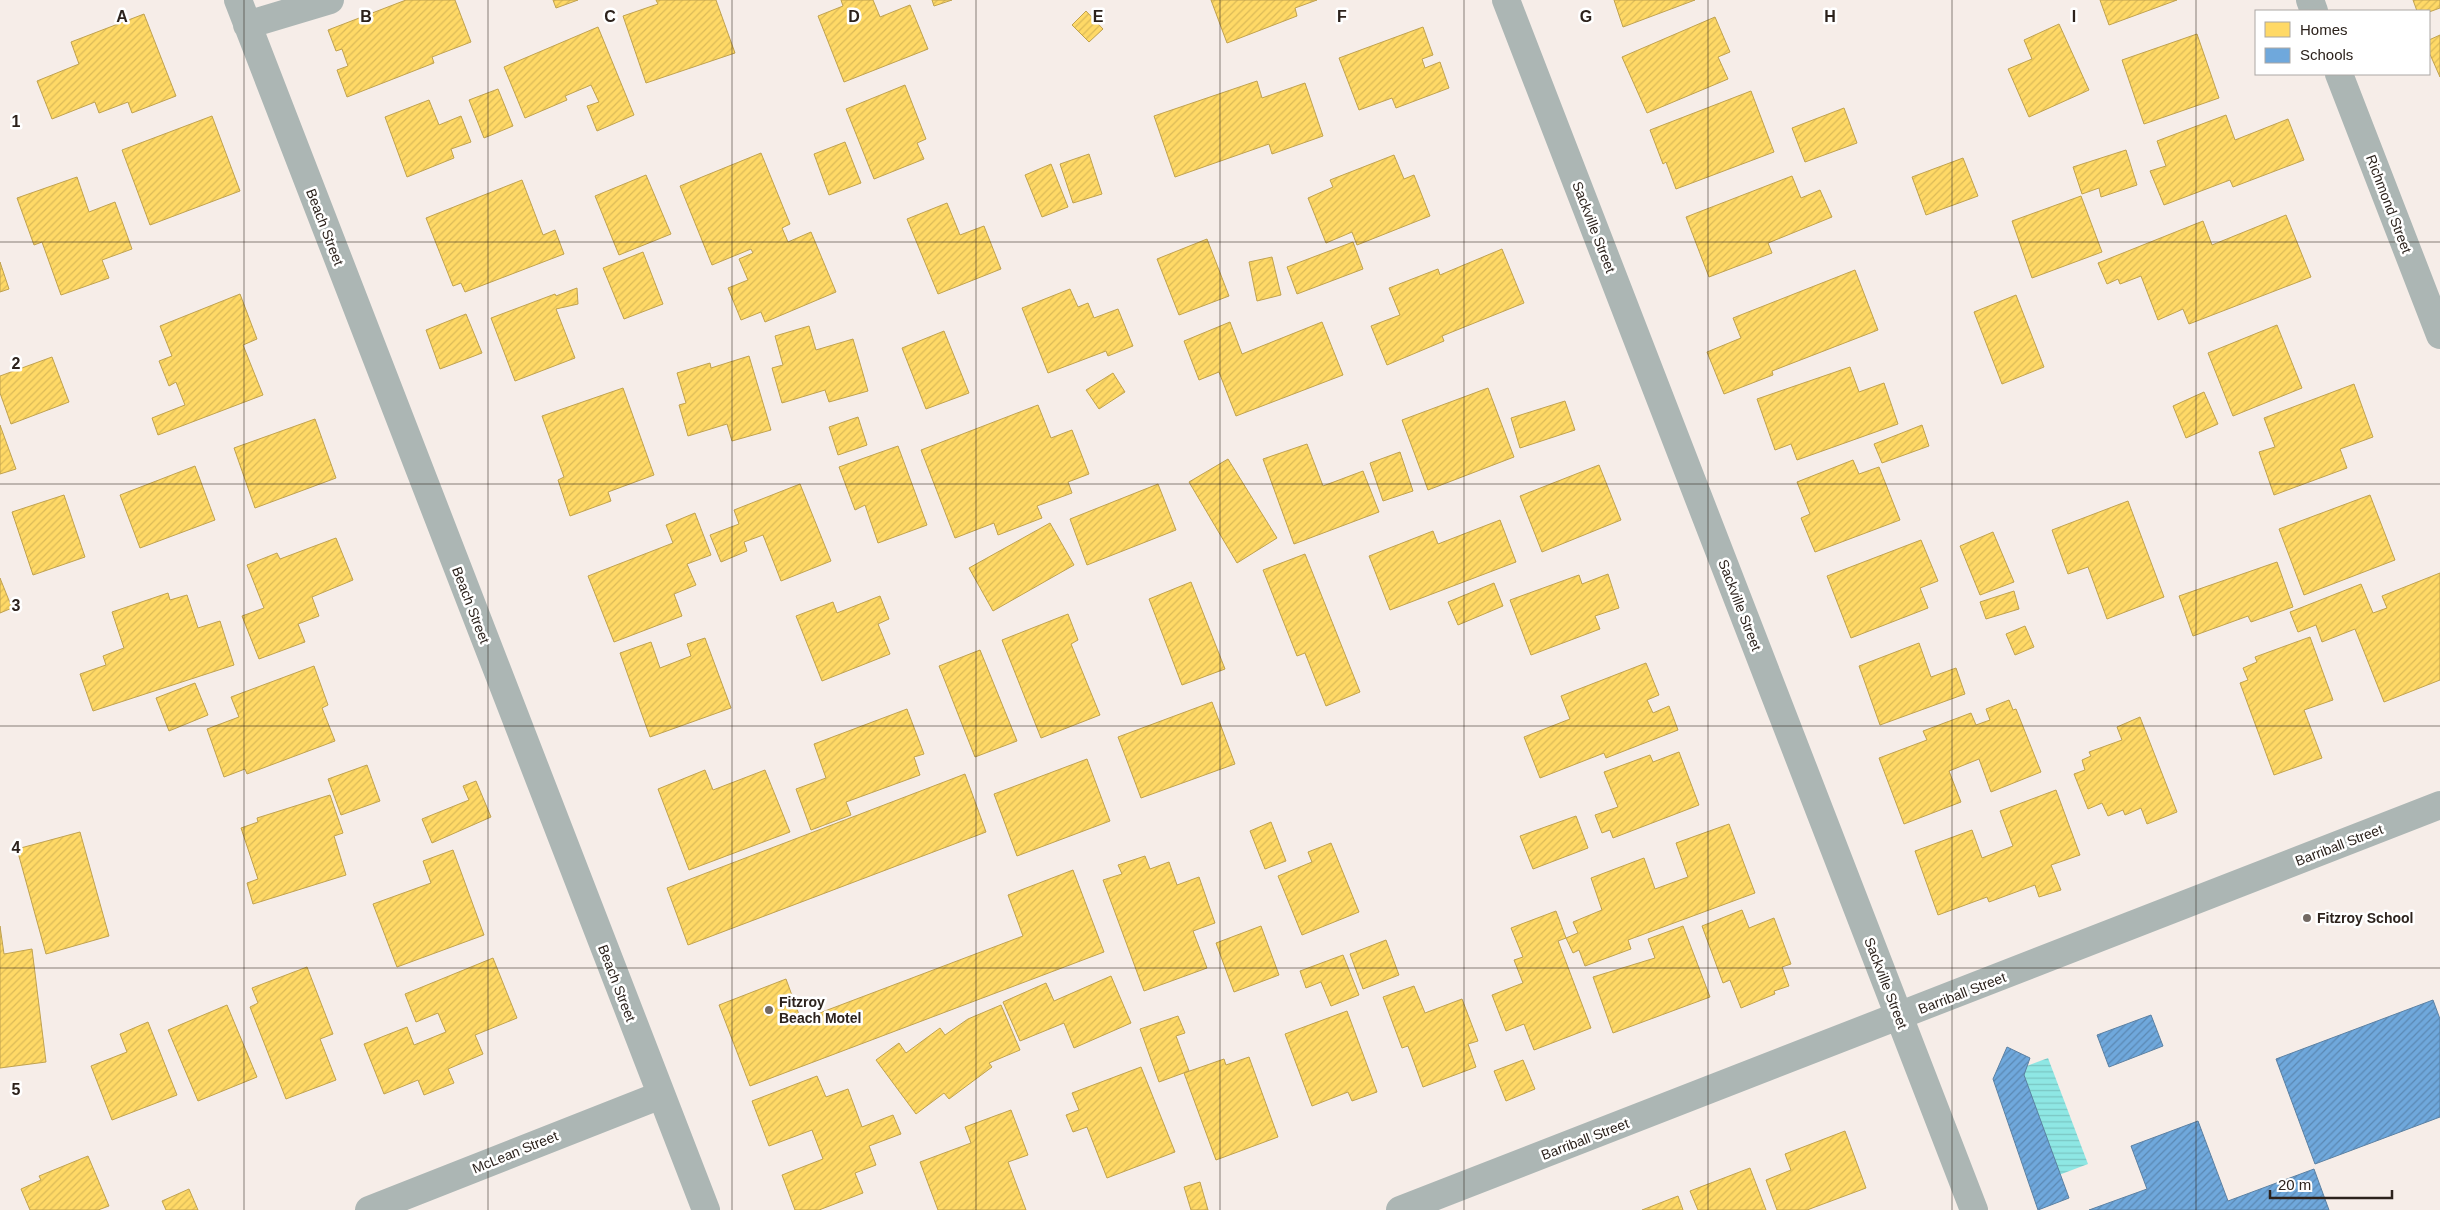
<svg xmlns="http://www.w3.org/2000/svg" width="2440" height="1210" font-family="Helvetica,sans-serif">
<defs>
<pattern id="water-rules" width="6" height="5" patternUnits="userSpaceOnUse" patternTransform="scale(1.25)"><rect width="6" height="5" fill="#8ee7e4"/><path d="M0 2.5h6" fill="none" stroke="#7bc6c3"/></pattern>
<pattern id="homes-hatch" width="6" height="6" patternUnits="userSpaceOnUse" patternTransform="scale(1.25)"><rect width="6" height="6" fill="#ffd966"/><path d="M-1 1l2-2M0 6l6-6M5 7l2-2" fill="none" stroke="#dbba58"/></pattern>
<pattern id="schools-hatch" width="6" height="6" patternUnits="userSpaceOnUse" patternTransform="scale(1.25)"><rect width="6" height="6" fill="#6fa8dc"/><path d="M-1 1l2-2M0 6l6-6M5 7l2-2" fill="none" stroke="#5b88b2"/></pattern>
</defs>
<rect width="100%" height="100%" fill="#f6ede8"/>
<path fill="url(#water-rules)" d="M2048,1058L2088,1164L2035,1184L1995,1078Z"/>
<path fill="url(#homes-hatch)" stroke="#c0a250" d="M406,0H455L471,42L432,57L434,63L347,97L337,70L348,66L342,49L336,51L328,30Z
M553,0H578L556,8Z
M656,0H716L735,53L646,83L623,16L658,4Z
M841,0H873L880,17L910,5L928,49L844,82L818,16L843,6Z
M932,0H952L934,6Z
M1211,0H1317L1295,8L1297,16L1227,43Z
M1614,0H1695L1623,27Z
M2100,0H2177L2109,25Z
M2413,0H2440V8L2429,12L2417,11Z
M1086,11L1103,29L1089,42L1072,25Z
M144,14L176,96L132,113L128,102L99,113L95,102L52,119L37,81L79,64L71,42Z
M1715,17L1730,52L1718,57L1728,79L1647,113L1622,57Z
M2059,24L2089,90L2029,117L2008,69L2032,59L2024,40Z
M598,27L634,115L597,131L587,106L599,102L591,85L565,96L567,100L525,118L504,67Z
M1423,27L1433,55L1422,59L1425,68L1440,62L1449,88L1396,108L1392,98L1359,110L1339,58Z
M2197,34L2219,98L2144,124L2122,60Z
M2440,35V77L2429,52V40Z
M1257,81L1262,98L1305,83L1323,136L1272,154L1269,144L1175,177L1154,116Z
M905,85L926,139L917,143L924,159L874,179L846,109Z
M498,89L513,126L484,138L469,100Z
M1751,91L1774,152L1676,189L1666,162L1663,164L1650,130Z
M429,100L439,125L461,116L471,142L451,149L454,158L407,177L385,117Z
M1844,108L1857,143L1805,162L1792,128Z
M2226,115L2235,140L2288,119L2304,160L2233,187L2230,180L2164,205L2150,171L2166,166L2157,141Z
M212,116L240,191L150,225L122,150Z
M845,142L861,183L829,195L814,154Z
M2126,150L2137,185L2101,197L2099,188L2082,194L2073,167Z
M761,153L790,224L782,228L788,242L811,232L836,292L765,322L761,312L741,320L728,288L748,280L739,259L753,253L751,249L712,265L680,186Z
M1089,154L1102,194L1073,203L1060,164Z
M1394,155L1404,179L1414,175L1430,216L1357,245L1352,232L1326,243L1308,198L1333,187L1330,180Z
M1963,158L1978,196L1926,215L1912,177Z
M1051,164L1068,207L1042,217L1025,175Z
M646,175L671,234L619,255L595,196Z
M1792,176L1801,198L1820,190L1832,217L1768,243L1772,253L1709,277L1686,217Z
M77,177L89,212L115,202L132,249L102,260L109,278L61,295L42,242L34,245L17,198Z
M522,180L543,235L555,230L564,254L465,292L461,283L453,286L426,218Z
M2081,196L2102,252L2032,278L2012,221Z
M947,203L960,235L984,226L1001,269L938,294L907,219Z
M2286,215L2311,277L2189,324L2183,309L2158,320L2141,276L2120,284L2118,279L2107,284L2098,263L2203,221L2212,245Z
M1207,239L1229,296L1179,315L1157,259Z
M1353,242L1363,269L1297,294L1287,267Z
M1502,249L1524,303L1442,336L1444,341L1387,365L1371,326L1400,315L1389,288L1438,269L1440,275Z
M643,252L663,304L624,319L603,268Z
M1272,257L1281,295L1257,301L1249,262Z
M0,262L9,289L0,292Z
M1855,270L1878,330L1772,371L1773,375L1724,394L1707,352L1741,338L1733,318Z
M577,288L578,304L556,309L575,358L515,381L491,318L555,294L556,296Z
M1070,289L1078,307L1088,303L1094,318L1118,309L1133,346L1108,356L1106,351L1048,373L1022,308Z
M240,294L257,339L243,345L263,395L158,435L152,418L185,405L176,382L169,386L159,361L172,356L160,326Z
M2016,295L2044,367L2002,384L1974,312Z
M466,314L482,353L440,369L426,330Z
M1230,322L1242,354L1322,322L1343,375L1236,416L1219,372L1199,380L1184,341Z
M2277,325L2302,388L2233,416L2208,353Z
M809,326L816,350L853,339L868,391L829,402L825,390L782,403L772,368L783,365L775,336Z
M944,331L969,393L926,409L902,348Z
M749,356L771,430L732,441L727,424L688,436L679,405L686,403L677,373L710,363L711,368Z
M52,357L69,402L11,424L0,393V376Z
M1850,367L1859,392L1884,383L1898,424L1797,460L1791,444L1775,450L1757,399Z
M1113,373L1125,392L1099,409L1086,390Z
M2354,384L2373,437L2340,449L2347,468L2274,495L2259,452L2275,447L2264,418Z
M623,388L654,475L608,492L611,501L570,516L558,480L564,477L542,416Z
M1488,388L1514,457L1428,490L1402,420Z
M2204,392L2218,424L2186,438L2173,406Z
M1565,401L1575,430L1520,448L1511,418Z
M1038,405L1051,438L1072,430L1089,474L1068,482L1072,493L1037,506L1042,518L998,535L994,523L955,538L921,450Z
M858,417L867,445L838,455L829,427Z
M315,419L336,478L255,508L234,448Z
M0,425L16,469L0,474Z
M1922,425L1929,446L1882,463L1874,444Z
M1307,444L1323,486L1363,471L1379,512L1294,544L1263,459Z
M898,446L927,525L878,543L865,505L855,510L839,467Z
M1400,452L1413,491L1383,501L1370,463Z
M1228,459L1277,538L1237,563L1189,482Z
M1853,460L1859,474L1879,467L1900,520L1815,552L1801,518L1810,514L1797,482Z
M1599,465L1621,520L1542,552L1520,496Z
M195,466L215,520L140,548L120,495Z
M800,484L831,561L781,581L763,535L744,542L747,551L721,562L710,535L739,524L734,510Z
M1158,484L1176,530L1087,565L1070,519Z
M64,495L85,557L33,575L12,512Z
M2370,495L2395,560L2304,595L2279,529Z
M2128,501L2164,597L2107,619L2088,567L2068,574L2052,530Z
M695,513L711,555L687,564L696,585L674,594L682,616L614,642L588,576L673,543L666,525Z
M1500,520L1516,562L1390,610L1369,556L1433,531L1438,544Z
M1050,523L1074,565L993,611L969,568Z
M1993,532L2014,582L1980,595L1960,546Z
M336,538L353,580L312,597L319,616L298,624L305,642L259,659L242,616L264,608L247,565L277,553L280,559Z
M1921,540L1938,581L1920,588L1928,608L1851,638L1827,576Z
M1305,554L1360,692L1326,706L1305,653L1297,656L1263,570Z
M2277,562L2293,607L2251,622L2248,616L2193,636L2179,596Z
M2440,573V680L2384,702L2355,629L2322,642L2316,625L2298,632L2290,612L2361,584L2373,613L2387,608L2382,596Z
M1608,574L1619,608L1595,616L1600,629L1531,655L1510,600L1579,575L1582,584Z
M0,578L12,608L0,613Z
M1191,582L1225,669L1182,685L1149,599Z
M1494,583L1503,606L1458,625L1448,602Z
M2014,591L2019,609L1986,619L1980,602Z
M168,593L170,600L187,595L198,628L220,621L234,665L93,711L80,674L106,665L103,656L124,648L112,612Z
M880,596L889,619L878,624L890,654L822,681L796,616L833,602L837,613Z
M1068,614L1078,640L1071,644L1100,715L1041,738L1002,640Z
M2025,626L2034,647L2015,655L2006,634Z
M2310,637L2333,700L2304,710L2322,758L2274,775L2240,683L2248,680L2243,668L2257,662L2255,657Z
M705,638L731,708L650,737L620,653L651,642L660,668L691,656L687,644Z
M1919,643L1931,677L1956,668L1965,694L1880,725L1859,666Z
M980,650L1017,741L975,757L939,666Z
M1646,663L1659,695L1647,700L1653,713L1669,706L1678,730L1606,758L1604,753L1540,778L1524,737L1570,719L1561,696Z
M314,666L328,705L322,708L335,741L247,774L245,769L224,777L207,729L239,717L231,697Z
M195,683L208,715L169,731L156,698Z
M2009,700L2013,710L2016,709L2041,772L1991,792L1979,759L1949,771L1961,802L1904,824L1879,758L1927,740L1923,731L1971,713L1976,725L1990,720L1986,709Z
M1212,702L1235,764L1141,798L1118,737Z
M907,709L924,754L914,757L920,775L846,802L851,815L811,830L796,789L826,778L814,744Z
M2140,717L2177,812L2147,824L2141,808L2125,815L2123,810L2108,816L2102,803L2088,809L2074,774L2085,770L2082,760L2091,756L2089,752L2122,740L2117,727Z
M1679,752L1699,805L1613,838L1610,830L1602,833L1595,815L1618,807L1604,772L1650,755L1653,762Z
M1087,759L1110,821L1017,856L994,794Z
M367,765L380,801L341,815L328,779Z
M705,770L713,790L765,770L790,832L689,870L658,789Z
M965,774L986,832L688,945L667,888Z
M476,781L491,817L432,843L422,819L469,800L463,786Z
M2056,790L2080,855L2051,865L2061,890L2039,897L2035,885L1989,902L1987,897L1938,915L1915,851L1972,830L1982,858L2013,846L2000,811Z
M330,795L343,833L334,836L346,875L253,904L247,883L258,879L241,828L258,822L257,818Z
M1576,816L1588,848L1533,869L1520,836Z
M1271,822L1286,861L1265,869L1250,831Z
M1729,824L1755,893L1628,940L1631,949L1585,966L1579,950L1573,953L1566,938L1578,933L1573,922L1602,910L1591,878L1644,858L1655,889L1688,877L1676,843Z
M80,832L109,936L46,954L17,849Z
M1331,843L1359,912L1302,935L1278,876L1312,862L1308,852Z
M453,850L484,935L397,967L373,904L431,883L423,861Z
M1145,856L1150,869L1169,862L1177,885L1199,877L1215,923L1193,931L1207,968L1144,991L1103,880L1122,874L1118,865Z
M1073,870L1104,952L750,1086L719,1005L786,979L801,1020L1023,936L1008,895Z
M1742,910L1749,928L1774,918L1791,964L1782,967L1789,986L1774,991L1775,994L1741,1008L1730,980L1723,983L1702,926Z
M1556,911L1566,938L1558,941L1591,1028L1534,1050L1524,1024L1506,1031L1492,995L1523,983L1514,960L1523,957L1511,928Z
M0,926L4,954L32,949L46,1062L0,1068Z
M1261,926L1279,975L1234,992L1216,943Z
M1683,926L1710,997L1613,1033L1593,977L1655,958L1648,939Z
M1386,940L1399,975L1363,989L1350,954Z
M1343,955L1359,995L1331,1006L1321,982L1306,988L1300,971Z
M493,958L517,1018L475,1035L483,1054L448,1069L454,1083L424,1095L418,1080L384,1094L364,1044L407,1027L414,1045L446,1032L438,1013L416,1022L405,994Z
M307,967L333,1034L320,1039L336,1080L286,1099L250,1007L258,1003L252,988Z
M1111,976L1131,1023L1074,1048L1064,1023L1020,1041L1003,1002L1046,983L1054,1001Z
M1414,986L1425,1013L1462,999L1478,1041L1468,1044L1476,1067L1423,1087L1408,1046L1402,1048L1383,997Z
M227,1005L257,1077L198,1101L168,1030Z
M1001,1005L1020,1050L989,1063L992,1067L949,1099L944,1093L916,1114L876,1060L899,1043L906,1053L940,1028L945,1035L968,1019Z
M1347,1011L1377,1092L1352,1101L1348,1092L1312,1106L1285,1034Z
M1178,1016L1185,1033L1176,1036L1189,1071L1159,1082L1140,1029Z
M148,1022L177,1095L112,1120L91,1066L127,1052L120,1034Z
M1249,1057L1278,1137L1216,1160L1184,1073L1224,1059L1226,1065Z
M1523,1060L1535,1089L1506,1101L1494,1071Z
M1141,1067L1175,1152L1107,1178L1087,1127L1073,1132L1066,1115L1079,1110L1072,1093Z
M817,1076L826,1097L848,1089L862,1127L893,1115L901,1134L869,1146L876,1165L855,1173L863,1193L819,1210H795L782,1175L823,1159L812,1130L769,1146L752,1101Z
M1011,1110L1028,1155L1008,1162L1026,1210H938L920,1162L971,1143L965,1127Z
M1845,1131L1866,1188L1807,1210H1777L1766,1180L1791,1170L1785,1154Z
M88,1156L109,1206L98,1210H30L21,1189L41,1180L39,1176Z
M1750,1168L1766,1210H1698L1690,1191Z
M1200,1182L1208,1210H1191L1184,1187Z
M189,1189L198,1210H166L162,1201Z
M1678,1196L1683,1210H1642Z"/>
<path fill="url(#schools-hatch)" stroke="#5b80a2" d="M2433,1000L2440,1019V1117L2315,1164L2276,1059Z
M2151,1015L2163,1046L2109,1067L2097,1035Z
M2007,1047L2030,1058L2024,1075L2069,1198L2038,1210L1993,1079Z
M2198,1121L2228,1201L2314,1169L2329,1210H2089L2147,1189L2131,1146Z"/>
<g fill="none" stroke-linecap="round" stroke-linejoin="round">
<path stroke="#acb6b4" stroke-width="28" d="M238,0L706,1210
M1506,0L1974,1210
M2310,0L2314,11
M247,25L330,0
M2339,74L2440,335
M369,1210L661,1095
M1400,1210L2440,805"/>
</g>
<path fill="none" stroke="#2c221c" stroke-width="1" stroke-opacity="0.55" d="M244,0V1210M488,0V1210M732,0V1210M976,0V1210M1220,0V1210M1464,0V1210M1708,0V1210M1952,0V1210M2196,0V1210M0,242H2440M0,484H2440M0,726H2440M0,968H2440"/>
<g fill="#736963" stroke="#fff" stroke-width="2">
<circle cx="2307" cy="918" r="5"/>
<circle cx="769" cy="1010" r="5"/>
</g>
<g text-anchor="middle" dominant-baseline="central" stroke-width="5" stroke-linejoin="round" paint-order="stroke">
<g font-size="14" fill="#2c221c" stroke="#fff">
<text transform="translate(2389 204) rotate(69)">Richmond Street</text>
<text transform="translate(325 227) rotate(69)">Beach Street</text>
<text transform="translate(1594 227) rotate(69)">Sackville Street</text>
<text transform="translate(471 605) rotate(69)">Beach Street</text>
<text transform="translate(1740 605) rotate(69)">Sackville Street</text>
<text transform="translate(2339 845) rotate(-21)">Barriball Street</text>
<text transform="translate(617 983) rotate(69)">Beach Street</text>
<text transform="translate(1886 983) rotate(69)">Sackville Street</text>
<text transform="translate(1962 993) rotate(-21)">Barriball Street</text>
<text transform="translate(1585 1139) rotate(-21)">Barriball Street</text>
<text transform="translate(515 1152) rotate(-22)">McLean Street</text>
</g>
<g font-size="14" font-weight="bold" fill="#2c221c" stroke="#fff" text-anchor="start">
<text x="2317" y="918">Fitzroy School</text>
<text x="779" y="1002">Fitzroy<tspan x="779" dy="16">Beach Motel</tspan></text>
</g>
</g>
<g font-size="16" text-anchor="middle" font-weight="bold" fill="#2c221c" stroke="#fff" stroke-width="5" stroke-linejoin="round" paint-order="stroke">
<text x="122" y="22">A</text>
<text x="366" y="22">B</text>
<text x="610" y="22">C</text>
<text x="854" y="22">D</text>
<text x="1098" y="22">E</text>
<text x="1342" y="22">F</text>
<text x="1586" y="22">G</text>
<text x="1830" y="22">H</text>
<text x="2074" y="22">I</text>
<text x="16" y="127">1</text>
<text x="16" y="369">2</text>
<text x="16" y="611">3</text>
<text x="16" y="853">4</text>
<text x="16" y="1095">5</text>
</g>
<rect x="2255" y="10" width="175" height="65" fill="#ffffff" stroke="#aba7a4"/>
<rect x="2265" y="22" width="25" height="15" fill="#ffd966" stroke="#aba7a4"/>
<text x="2300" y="35" font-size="15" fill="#2c221c">Homes</text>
<rect x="2265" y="48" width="25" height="15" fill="#6fa8dc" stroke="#aba7a4"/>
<text x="2300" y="60" font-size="15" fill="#2c221c">Schools</text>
<path d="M2270 1190v8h122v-8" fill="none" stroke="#2c221c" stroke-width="2.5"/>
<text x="2278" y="1190" font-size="15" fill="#2c221c" stroke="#ffffff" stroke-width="4" paint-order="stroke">20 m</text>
</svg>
